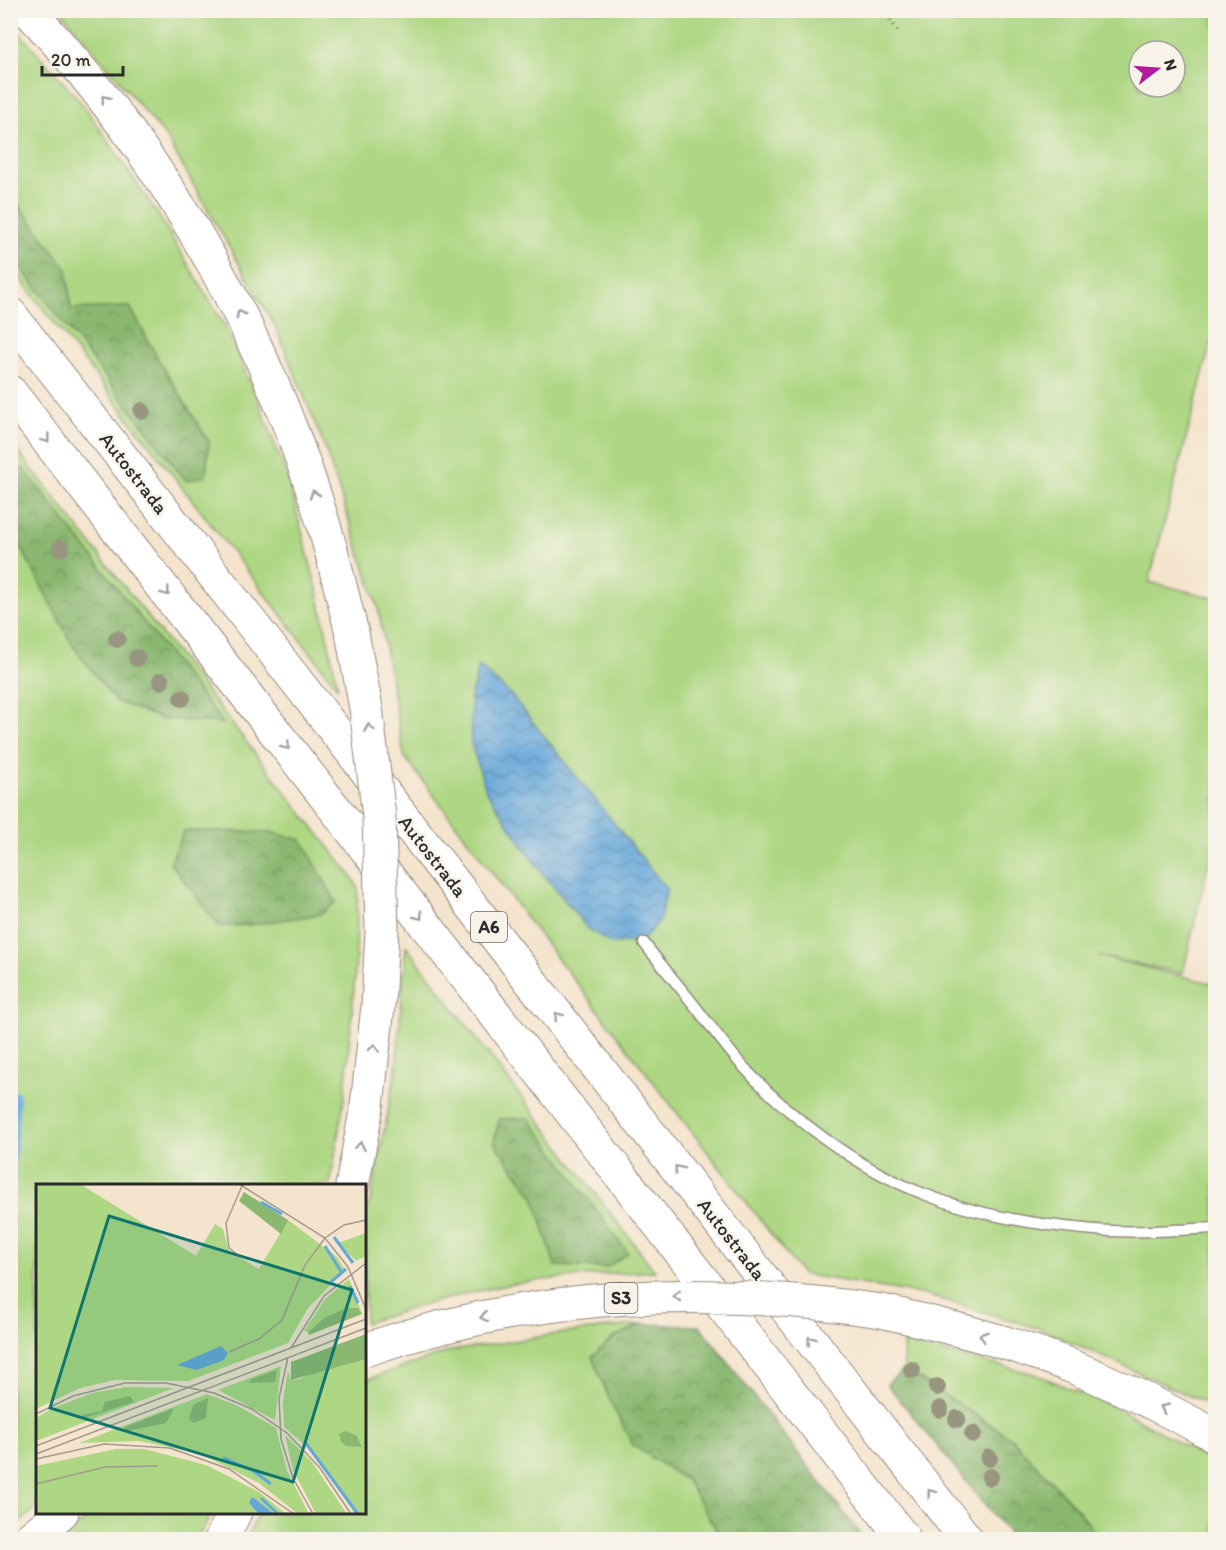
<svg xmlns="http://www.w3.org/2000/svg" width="1226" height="1550" font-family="Itim,sans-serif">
<defs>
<pattern id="forest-crowns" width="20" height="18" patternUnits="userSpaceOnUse" patternTransform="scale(1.5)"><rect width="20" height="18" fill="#8ab870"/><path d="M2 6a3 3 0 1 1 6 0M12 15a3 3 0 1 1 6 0" fill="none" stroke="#71965c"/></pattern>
<pattern id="water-waves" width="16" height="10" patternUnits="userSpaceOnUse" patternTransform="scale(1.5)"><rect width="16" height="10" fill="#66a7da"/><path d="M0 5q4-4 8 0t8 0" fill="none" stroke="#5488b1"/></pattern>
</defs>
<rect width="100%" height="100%" fill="#f7f3e8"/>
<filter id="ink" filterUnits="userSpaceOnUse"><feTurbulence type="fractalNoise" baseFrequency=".0167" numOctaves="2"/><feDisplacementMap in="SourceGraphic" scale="12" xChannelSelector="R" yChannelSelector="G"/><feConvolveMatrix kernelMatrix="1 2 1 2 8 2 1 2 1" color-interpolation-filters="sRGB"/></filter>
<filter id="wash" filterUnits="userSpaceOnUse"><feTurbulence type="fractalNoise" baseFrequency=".008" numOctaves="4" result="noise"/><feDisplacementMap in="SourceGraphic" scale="24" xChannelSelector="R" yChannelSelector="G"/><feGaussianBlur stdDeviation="1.35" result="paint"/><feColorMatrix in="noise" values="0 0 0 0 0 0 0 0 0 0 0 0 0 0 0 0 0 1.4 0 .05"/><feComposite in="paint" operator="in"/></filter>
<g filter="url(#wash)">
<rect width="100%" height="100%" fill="#f5e4cd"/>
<path fill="#add782" stroke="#6c8156" stroke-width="1.5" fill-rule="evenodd" d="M61,11H1215V327L1149,582L1215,598V835L1183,973L1098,956L1215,984V1407L1041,1329L926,1295L802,1274L537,932L404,756L378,607L324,445L276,328L166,137ZM1139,51H1175V87H1139Z
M10,22L85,107L159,216L225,326L259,402L288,479L318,593L338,688L11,267Z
M10,441L353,878L358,889L355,976L345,1093L330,1185L38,1186L37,1508L11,1530Z
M406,946L655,1271C606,1274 557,1277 508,1285C460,1293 411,1308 365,1323V1218L372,1193L396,1070Z
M643,1324L613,1338L633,1445L687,1481L722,1539L246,1540L258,1513L364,1512L365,1380L451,1351L563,1333Z
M903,1342L1035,1374L1125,1412L1214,1463L1216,1465L1215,1539H1100L1077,1509L1011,1438L904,1369Z
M95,1513V1512L212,1513L197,1539H59Z"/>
<path fill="url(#forest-crowns)" stroke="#5a724e" stroke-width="1.5" d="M18,204L67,269L71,309L130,307L161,364L209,442L206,476L186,481L11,255V209Z
M10,469H24L223,723L162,719L115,701L73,646L11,528Z
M184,831L270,832L302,840L336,902L321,914L249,925L219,926L170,863Z
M529,1118L628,1253L606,1268L555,1266L534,1197L494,1142L499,1119Z
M643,1324L700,1326L864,1539H722L687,1481L633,1445L612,1405L592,1357L613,1338Z
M904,1369L1011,1438L1078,1510L1100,1539H1013L887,1384Z"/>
<path fill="url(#water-waves)" stroke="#486982" stroke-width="1.5" d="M479,666L511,695L667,889L659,922L641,941L611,944L587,928L536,865L486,791L471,743V694Z"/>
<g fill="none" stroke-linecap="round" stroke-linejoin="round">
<path stroke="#66a7da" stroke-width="8" d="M10,1195L16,1095"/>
</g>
</g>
<g filter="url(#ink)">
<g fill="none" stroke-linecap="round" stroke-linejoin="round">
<g stroke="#90887c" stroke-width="13">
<path id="lane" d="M644,943C661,965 680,987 698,1010C712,1028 725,1046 740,1063C787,1116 859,1169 924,1194C974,1214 1031,1224 1084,1229C1127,1234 1172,1230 1216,1228"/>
</g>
<g stroke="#90887c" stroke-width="35">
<path id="highway" d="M28,10C171,163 275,349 331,550
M10,314L967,1540
M10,392L905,1540
M352,1186L367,1106
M882,1311C941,1325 1001,1339 1058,1361C1113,1382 1164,1408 1216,1436
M28,1540L62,1512
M221,1540L235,1512"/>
</g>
<path stroke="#90887c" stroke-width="4" stroke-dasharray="1.5 4.5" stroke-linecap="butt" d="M883,10L900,34"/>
<use href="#lane" stroke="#fff" stroke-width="10"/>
<use href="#highway" stroke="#fff" stroke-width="33"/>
<g stroke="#90887c" stroke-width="35" stroke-linecap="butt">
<path id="highway-bridge" d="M331,550L352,633L366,708L379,816L382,931L378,1006L367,1106
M364,1350C540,1291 700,1285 882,1311"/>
</g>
<use href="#highway-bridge" stroke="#fff" stroke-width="33"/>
</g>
<g fill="#989680">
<circle cx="142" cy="411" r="9"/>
<circle cx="61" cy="548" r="9"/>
<circle cx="117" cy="639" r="9"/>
<circle cx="137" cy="658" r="9"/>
<circle cx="161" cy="681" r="9"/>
<circle cx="182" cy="698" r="9"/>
<circle cx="912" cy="1370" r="9"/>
<circle cx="937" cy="1387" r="9"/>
<circle cx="940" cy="1409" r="9"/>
<circle cx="957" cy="1419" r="9"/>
<circle cx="973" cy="1434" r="9"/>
<circle cx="989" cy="1458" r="9"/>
<circle cx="990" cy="1477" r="9"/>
</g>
<defs><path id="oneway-chevron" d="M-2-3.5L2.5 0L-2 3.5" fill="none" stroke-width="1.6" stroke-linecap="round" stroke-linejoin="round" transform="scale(1.5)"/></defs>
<g stroke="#a0a0a0">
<use href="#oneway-chevron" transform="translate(105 99) rotate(-129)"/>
<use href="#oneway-chevron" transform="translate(240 314) rotate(-117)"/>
<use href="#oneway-chevron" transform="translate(46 439) rotate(52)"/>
<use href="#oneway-chevron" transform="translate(314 494) rotate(-109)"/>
<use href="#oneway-chevron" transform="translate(166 592) rotate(52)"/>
<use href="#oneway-chevron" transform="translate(369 728) rotate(-98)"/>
<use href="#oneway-chevron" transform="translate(286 746) rotate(52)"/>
<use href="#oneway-chevron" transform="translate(419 916) rotate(52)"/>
<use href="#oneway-chevron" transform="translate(558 1016) rotate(-128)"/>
<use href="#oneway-chevron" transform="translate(374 1048) rotate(-84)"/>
<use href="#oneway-chevron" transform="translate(360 1146) rotate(-79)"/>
<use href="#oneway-chevron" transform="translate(678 1169) rotate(-128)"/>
<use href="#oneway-chevron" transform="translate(677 1296) rotate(179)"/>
<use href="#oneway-chevron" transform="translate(484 1317) rotate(168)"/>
<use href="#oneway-chevron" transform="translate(983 1336) rotate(-163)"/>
<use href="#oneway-chevron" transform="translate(811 1340) rotate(-128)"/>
<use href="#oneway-chevron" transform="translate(1164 1408) rotate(-153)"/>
<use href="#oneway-chevron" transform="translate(931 1493) rotate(-128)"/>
</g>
</g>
<g text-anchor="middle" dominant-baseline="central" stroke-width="5" stroke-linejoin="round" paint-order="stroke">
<g fill="#f7f3e8" stroke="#686764" stroke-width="1.5">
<rect x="471" y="912" width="36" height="30" rx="4.5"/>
<rect x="604.5" y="1283" width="33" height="30" rx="4.5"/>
</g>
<g font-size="18" font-weight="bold" fill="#2b2b2b">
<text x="489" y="927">A6</text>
<text x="621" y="1298">S3</text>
</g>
<g font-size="20" fill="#2b2b2b" stroke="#f7f3e8">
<text transform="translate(134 473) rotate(52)">Autostrada</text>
<text transform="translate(433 856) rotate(52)">Autostrada</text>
<text transform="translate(732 1239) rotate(52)">Autostrada</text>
</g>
</g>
<g transform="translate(36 1184)">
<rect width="330" height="330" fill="#f5e4cd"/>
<path d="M0,0H44L160,72L179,40L187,45L193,67L223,85L252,36L301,73L309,86L272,124L252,159L152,197L79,196L44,204L0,225ZM330,49V72L320,77L302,59ZM313,95L326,130L322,124L288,134L272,148L268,147L289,115ZM330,175V330H319L275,266L248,243L247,218L252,187L255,196L264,195L279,187ZM245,182L239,236L182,206ZM90,203L138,204L0,257V234L15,225L56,209ZM171,210L202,222L240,244L251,287L273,330H262L223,299L163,269L103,257L43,259ZM249,251L276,278L311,330H280L257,286ZM80,265H108L170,281L223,308L250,330H0V282Z" fill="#add782"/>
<path d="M208,8L252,36L245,50L203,17ZM311,124H322L326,130L273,151L272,148L288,134ZM330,150V175L255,196V178ZM241,186L239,198L213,199L215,195ZM94,212L98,218L48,234L47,231L66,227L69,218ZM172,214L170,234L158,239L153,235L157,221ZM138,224L130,239L87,248L89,243ZM309,247L320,251L326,263L310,262L305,258L303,250Z" fill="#8ab870"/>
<path d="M185,162L192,169L188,176L161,186L141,181ZM215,314H218L238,330H223L213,319Z" fill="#66a7da"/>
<path fill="none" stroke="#66a7da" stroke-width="3" d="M225,18L246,30M298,53L317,79M289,62L306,89M295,98L310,85M314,102L322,119M269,258L322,330M187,274L216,286L235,300M225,314L242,330"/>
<path fill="none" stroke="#a49a8c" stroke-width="1.5" d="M203,0L289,54L312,83L330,125M202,71L193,64L190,39L206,2M255,164L288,112L330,79M193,168L223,155L246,136L269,81L289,54L308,41L330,36M252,173L243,214L245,255L257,294L277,330M0,230L37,212L89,199H130L178,209L216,225L251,249L284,284L315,330M0,262L330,135M0,270L330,144M0,275L68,260L134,264L193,285L258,330M0,300L69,283L122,282"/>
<path fill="#0f766e" fill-opacity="0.15" stroke="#0f766e" stroke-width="3" d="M73,32L316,106L257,298L14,224Z"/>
<rect width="330" height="330" fill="none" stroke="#2b2b2b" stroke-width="3"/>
</g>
<rect width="1226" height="1550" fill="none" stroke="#f7f3e8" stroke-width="36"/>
<g transform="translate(1157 69) rotate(73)"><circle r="28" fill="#f7f3e8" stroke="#a5a39c" stroke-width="1.5"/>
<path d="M0-4.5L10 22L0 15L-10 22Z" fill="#b5179e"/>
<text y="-9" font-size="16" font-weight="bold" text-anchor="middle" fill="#2b2b2b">N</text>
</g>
<path d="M42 66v9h81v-9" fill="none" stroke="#2b2b2b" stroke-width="3"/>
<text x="51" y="66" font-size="18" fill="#2b2b2b" stroke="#f7f3e8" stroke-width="4.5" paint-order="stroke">20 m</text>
</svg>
